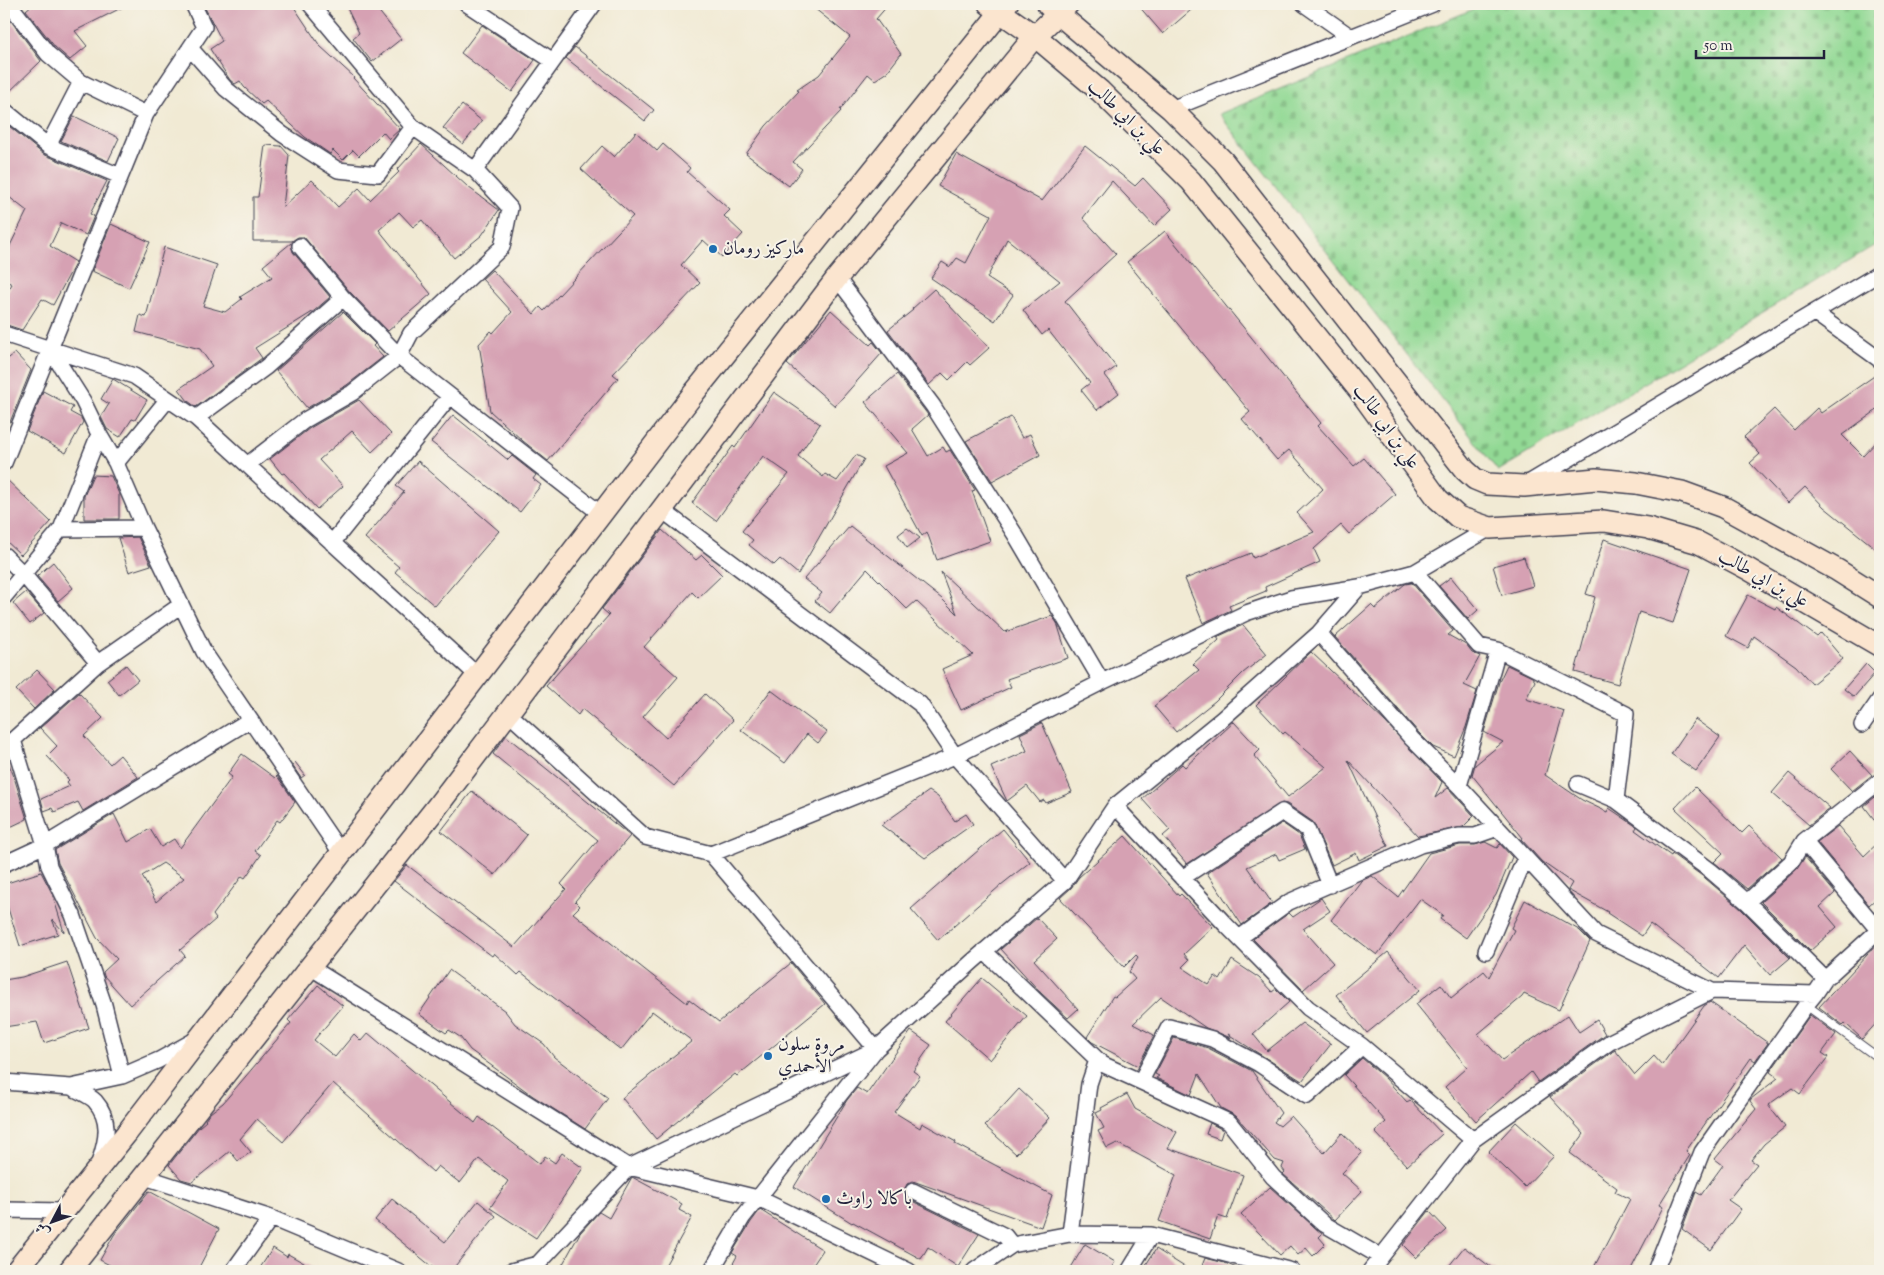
<svg xmlns="http://www.w3.org/2000/svg" width="1884" height="1275" font-family="'Sorts Mill Goudy',Amiri,serif">
<defs>
<pattern id="cemetery-stones" width="16" height="16" patternUnits="userSpaceOnUse" patternTransform="scale(1.25)"><rect width="16" height="16" fill="#92d994"/><path d="M2 7V4a2 2 0 0 1 4 0v3zM10 15v-3a2 2 0 0 1 4 0v3z" fill="#7eba80"/></pattern>
</defs>
<rect width="100%" height="100%" fill="#f7f3e8"/>
<filter id="ink" filterUnits="userSpaceOnUse"><feTurbulence type="fractalNoise" baseFrequency=".02" numOctaves="2"/><feDisplacementMap in="SourceGraphic" scale="10" xChannelSelector="R" yChannelSelector="G"/><feConvolveMatrix kernelMatrix="1 2 1 2 8 2 1 2 1" color-interpolation-filters="sRGB"/></filter>
<filter id="wash" filterUnits="userSpaceOnUse"><feTurbulence type="fractalNoise" baseFrequency=".0096" numOctaves="4" result="noise"/><feDisplacementMap in="SourceGraphic" scale="20" xChannelSelector="R" yChannelSelector="G"/><feGaussianBlur stdDeviation="1.12" result="paint"/><feColorMatrix in="noise" values="0 0 0 0 0 0 0 0 0 0 0 0 0 0 0 0 0 1.4 0 .05"/><feComposite in="paint" operator="in"/></filter>
<g filter="url(#wash)">
<rect width="100%" height="100%" fill="#f1ead4"/>
<path fill="url(#cemetery-stones)" stroke="#5a7e68" d="M1486,4H1880V242L1498,471L1219,114Z"/>
<g id="blocks">
<path fill="#d6a1b3" fill-rule="evenodd" d="M33,4H129L75,31L87,46L70,60L55,47L26,10Z
M203,4H292L320,46L354,77L353,78L400,129L389,139L383,132L359,156L353,150L343,160L333,150L330,154L305,137L266,101L262,104L244,87L240,81L235,84L230,80L210,49L222,41Z
M345,4H373L401,39L372,62L353,38L359,33Z
M809,4H889L876,19L901,54L887,72L875,80L868,74L840,110L841,111L793,162L802,169L789,186L746,154L766,126L799,91L797,90L819,75L850,37Z
M1137,4H1198L1163,34Z
M11,21L41,61L4,97V27Z
M482,25L535,60L512,92L461,53Z
M575,47L654,110L645,121L566,58Z
M462,105L482,121L463,144L443,128Z
M74,116L119,138L108,161L61,141Z
M4,122L43,154L107,181L90,214L94,216L86,235L61,223L50,246L76,262L53,305L42,299L22,330L4,324V297L12,284L4,280V258L27,211L4,193Z
M636,132L657,151L663,144L690,168L687,172L730,210L724,216L743,234L722,257L703,240L681,265L700,283L613,374L618,378L548,461L523,441L490,411L479,344L491,331L493,333L512,312L482,279L492,270L534,314L540,307L544,311L633,216L581,169L602,146L614,157Z
M421,144L468,187L499,210L482,235L454,258L422,220L413,227L399,212L379,230L431,294L388,331L350,292L304,237H298L292,241H253V197H258L265,145L281,146L289,155L283,207L312,180L338,207L359,188L370,200L399,172L397,170Z
M1085,146L1135,186L1143,178L1172,209L1154,226L1112,181L1083,218L1116,254L1065,301L1116,367L1105,375L1119,393L1097,410L1081,390L1090,383L1048,330L1042,335L1023,310L1060,281L1007,239L987,278L1013,295L995,321L931,278L942,262L950,267L957,258L966,263L991,215L938,186L956,154L1042,201Z
M111,224L150,242L129,288L92,271Z
M1165,231L1321,423L1318,426L1354,466L1364,458L1395,494L1349,534L1341,525L1314,549L1320,562L1265,587L1266,591L1229,606L1231,610L1203,623L1185,579L1251,553L1253,558L1314,532L1297,513L1323,489L1289,450L1277,460L1242,419L1250,412L1127,262Z
M291,243L293,252L330,297L314,311L255,348L262,358L196,407L188,401L179,389L212,366L200,349L136,332L140,315L146,317L164,247L217,265L203,306L225,312L242,299L240,297L272,277L263,266Z
M934,289L989,348L970,365L967,362L949,380L942,373L929,385L888,330L913,310L912,309Z
M831,310L870,345L873,342L882,353L835,406L787,364Z
M343,312L375,344L373,346L383,357L347,385L307,408L276,371Z
M15,353L31,370L10,422L4,419V362Z
M1880,372V408L1842,435L1863,456L1880,438V552L1824,507L1805,487L1788,503L1750,463L1760,454L1744,437L1774,409L1794,430L1817,408L1821,413Z
M897,374L928,415L912,429L928,456L943,447L946,452L950,450L975,490L972,491L990,541L937,560L927,532L922,536L884,466L908,453L865,402Z
M113,379L147,400L135,420L132,419L120,437L107,429L101,417L109,404L101,399Z
M43,391L73,407L70,412L81,418L83,422L66,453L27,431Z
M774,392L820,424L798,456L823,477L825,474L837,481L856,455L864,459L798,574L780,559L774,565L749,545L753,540L742,531L789,474L763,456L716,521L692,503L733,446L735,448Z
M359,400L391,434L372,452L352,431L319,460L343,486L317,509L284,473L282,474L270,459L310,428Z
M453,415L508,460L512,456L536,475L533,479L541,485L520,512L431,442Z
M1011,417L1022,438L1030,434L1040,455L992,481L966,441Z
M418,461L499,531L435,606L395,572L399,567L365,538L404,492L396,486Z
M93,475L111,476L119,494V519H84V496Z
M4,477L51,522L21,555L4,539Z
M850,526L942,599L957,614L941,572L1005,632L1052,616L1057,623L1068,658L1007,679L1011,687L961,710L942,669L973,655L916,601L907,609L867,569L830,613L815,601L822,593L804,579Z
M907,528L920,538L907,548L898,535Z
M662,530L696,560L702,555L722,575L698,598L692,592L644,647L678,677L643,717L666,738L705,694L733,720L674,786L582,709L578,715L546,686L609,615L602,609Z
M138,537L151,565L129,572L118,538Z
M1604,539L1691,569L1673,623L1639,612L1618,684L1575,672L1595,597L1586,594Z
M1524,557L1533,586L1502,595L1493,566Z
M53,562L73,588L58,601L37,576Z
M1451,577L1478,610L1468,619L1439,586Z
M1412,583L1453,631L1448,635L1466,645L1472,653L1480,656L1464,685L1477,691L1466,727L1454,756L1433,747L1419,733L1335,637L1371,605L1375,609L1405,584Z
M26,592L44,613L30,624L13,603Z
M1748,595L1775,609L1776,607L1817,637L1821,633L1843,659L1812,684L1796,666L1754,636L1748,648L1726,636Z
M1243,625L1267,654L1243,673L1215,701L1176,732L1154,706L1199,670L1193,664L1219,640L1217,637Z
M1311,652L1385,722L1442,782L1435,798L1448,788L1474,816L1463,827L1418,836L1348,760L1388,846L1359,860L1356,853L1332,865L1313,822L1287,804L1282,803L1187,864L1163,836L1170,830L1142,799L1182,764L1185,767L1234,722L1260,750L1254,756L1288,797L1326,767L1285,732L1283,734L1256,705Z
M1866,664L1875,673L1854,697L1844,689Z
M126,665L138,680L119,695L107,680Z
M1507,665L1532,677L1535,681L1526,699L1564,711L1545,775L1582,800L1607,812L1609,808L1637,827L1635,830L1671,856L1672,854L1705,878L1741,909L1790,958L1770,975L1744,945L1719,978L1650,924L1642,936L1607,913L1608,912L1568,890L1572,883L1542,862L1521,839L1523,838L1472,775L1475,765L1503,742L1484,732L1499,682Z
M37,670L55,689L34,709L16,690Z
M771,690L827,732L818,743L807,734L785,763L741,730Z
M79,693L103,718L84,736L110,764L120,755L138,777L83,811L78,802L54,812L52,808L44,811L41,799L70,786L67,782L69,780L47,756L57,746L40,728Z
M1695,719L1720,737L1696,771L1671,754Z
M1042,723L1072,792L1046,803L1044,800L1040,802L1027,786L1007,801L991,767L1027,751L1020,734Z
M506,736L630,836L575,901L580,906L573,913L687,1003L689,999L719,1022L791,963L825,1004L737,1076L735,1074L656,1139L622,1098L692,1041L652,1011L621,1050L521,972L518,975L494,953L492,956L394,881L407,865L514,947L566,889L561,884L598,840L493,754Z
M1850,751L1872,775L1852,791L1831,769Z
M4,753L13,774L27,819L4,830Z
M242,754L275,778L277,776L295,802L280,822L277,820L255,851L261,855L245,878L242,876L213,915L216,919L180,950L185,956L130,1005L104,976L103,972L117,959L97,938L58,863L55,850L114,814L128,842L150,829L161,847L174,839L180,848L232,777L228,774ZM163,863L184,878L156,902L142,876Z
M295,762L305,775L301,778L292,765Z
M1789,773L1830,808L1809,825L1772,793Z
M1695,787L1742,833L1749,826L1782,858L1747,889L1714,862L1723,853L1675,808Z
M472,791L527,835L495,875L441,831Z
M929,791L938,797L955,821L966,814L973,824L925,858L881,825Z
M1880,793V827L1864,806Z
M1282,823L1299,835L1305,849L1279,860L1276,854L1247,867L1272,903L1242,925L1207,873Z
M1838,826L1864,856L1880,841V895L1869,905L1817,842Z
M1003,829L1030,862L1001,885L938,940L911,909Z
M1125,836L1179,896L1181,894L1213,927L1184,954L1189,960L1182,967L1209,985L1215,976L1220,980L1232,960L1259,978L1272,992L1276,989L1289,1002L1253,1034L1267,1051L1302,1023L1331,1044L1302,1081L1228,1034L1231,1038L1206,1028L1161,997L1133,1024L1154,1035L1138,1066L1092,1042L1087,1037L1113,996L1115,997L1135,979L1129,972L1138,957L1136,955L1124,967L1060,898L1071,888L1079,877Z
M1485,842L1497,848L1500,844L1512,857L1496,895L1466,938L1440,919L1443,915L1420,899L1377,955L1331,920L1361,881L1372,876L1398,897L1429,853L1460,845H1475Z
M1805,857L1835,893L1820,907L1837,927L1810,951L1761,902L1797,869Z
M41,872L52,893L64,932L52,919L58,934L20,946L4,896V884Z
M1321,898L1330,911L1303,929L1333,963L1303,990L1253,939L1289,913L1293,917Z
M1525,900L1579,930L1590,941L1559,1010L1524,994L1522,997L1478,1034L1502,1060L1568,1015L1579,1032L1597,1020L1605,1034L1538,1082L1531,1072L1476,1121L1445,1087L1467,1067L1416,1004L1441,984L1451,998L1484,971L1489,977L1514,930L1511,928Z
M1037,918L1057,939L1034,960L1078,1009L1068,1018L1041,993L1001,949Z
M1880,941V1019L1862,1039L1845,1023L1843,1025L1819,1007Z
M1388,952L1420,990L1367,1033L1336,995Z
M67,962L89,1028L44,1043L37,1022L4,1027V980L22,977Z
M449,970L505,1011L515,1024L544,1044L554,1057L608,1098L585,1129L533,1096L470,1050L460,1037L449,1030L446,1033L419,1014Z
M982,978L1027,1016L990,1060L945,1021Z
M318,985L343,1006L314,1040L335,1057L354,1034L361,1041L368,1033L475,1123L479,1117L540,1164L545,1156L555,1163L562,1153L583,1168L536,1238L490,1208L508,1181L479,1159L460,1183L438,1166L433,1172L333,1083L283,1142L257,1119L240,1139L251,1152L238,1161L230,1151L192,1182L181,1179L169,1165L199,1127L206,1121L205,1120L210,1113L223,1103L291,1023L288,1020Z
M1710,1002L1768,1043L1755,1061L1751,1058L1686,1151L1690,1155L1659,1205L1663,1207L1630,1271H1592L1630,1199L1615,1192L1617,1188L1570,1153L1584,1134L1550,1097L1615,1050L1635,1075L1654,1056L1662,1065L1704,1006Z
M1810,1015L1836,1034L1822,1053L1828,1057L1800,1094L1792,1088L1768,1105L1785,1127L1764,1144L1751,1160L1757,1164L1728,1200L1741,1209L1711,1250L1682,1229L1696,1192L1701,1195L1723,1165L1715,1159L1756,1109L1750,1101L1751,1099L1778,1078L1770,1072Z
M911,1031L931,1045L913,1071L920,1076L894,1112L920,1128L922,1123L956,1142L955,1144L1052,1195L1041,1227L913,1181L907,1184L904,1191L908,1199L979,1234L958,1267L928,1247L921,1259L853,1222L852,1223L794,1187L847,1100L857,1088L867,1094Z
M1174,1038L1208,1048L1252,1071L1281,1113L1274,1122L1280,1126L1291,1116L1324,1153L1342,1133L1362,1152L1342,1173L1362,1191L1335,1220L1283,1174L1285,1172L1282,1168L1284,1163L1275,1160L1236,1116L1221,1108L1199,1074L1191,1095L1156,1078L1159,1076L1155,1074Z
M1362,1058L1385,1078L1407,1102L1410,1100L1442,1134L1407,1166L1375,1132L1386,1122L1344,1075Z
M1019,1089L1050,1118L1016,1154L985,1126Z
M1127,1094L1135,1109L1177,1132L1168,1148L1243,1175L1227,1219L1218,1216L1210,1239L1159,1221L1176,1175L1117,1143L1107,1148L1098,1131L1104,1128L1096,1113L1102,1110L1101,1108Z
M1516,1122L1554,1156L1525,1187L1488,1152Z
M1210,1123L1223,1130L1220,1139L1206,1134Z
M632,1177L682,1204L679,1210L692,1217L662,1271H559L580,1233L599,1212L609,1218Z
M1270,1187L1322,1234L1319,1237L1325,1244L1313,1256L1306,1248L1298,1255L1290,1246L1280,1255L1241,1214Z
M149,1191L219,1229L197,1271H121L100,1260L114,1235Z
M392,1199L445,1242L478,1201L496,1216L451,1271H437L375,1220Z
M760,1210L823,1250L809,1271H729L737,1256L732,1253L751,1222Z
M1429,1211L1447,1230L1416,1258L1403,1245Z
M1085,1244L1115,1262L1109,1271H1069Z
M1464,1247L1496,1271H1445Z
M273,1248L287,1257L288,1254L318,1271H258Z
M1156,1249L1191,1271H1142Z
M1205,1258L1225,1263L1243,1271H1200Z"/>
</g>
</g>
<g filter="url(#ink)">
<use href="#blocks" fill-opacity="0" stroke="#414052" stroke-width="1"/>
<g fill="none" stroke-linecap="round" stroke-linejoin="round">
<g stroke="#414052" stroke-width="10">
<path id="lane" d="M1806,1005L1880,1059"/>
</g>
<g stroke="#414052" stroke-width="18">
<path id="street" d="M193,4L204,27L146,114L50,349L134,376L196,418L478,676
M310,4L413,127L475,170L594,4
M467,4L553,61
M1304,4L1351,37
M11,6L48,54L81,82L146,114
M190,48L226,89L282,134L338,170L378,174L413,127
M1171,109L1433,4
M4,110L48,146L120,176
M48,146L81,82
M475,170L510,208L502,247L411,333L399,356L601,514
M837,278L933,406L1016,536L1102,682
M1815,313L1880,360
M4,334L50,349L83,401L99,434L116,463L144,528L204,652L341,853
M196,418L266,367L343,298
M4,463L50,349
M116,463L168,399
M247,465L305,420L352,393L399,356L343,298L300,246
M1527,484L1880,273
M662,510L920,704L955,756L1065,881
M61,529L144,528
M332,543L450,396
M4,555L23,574L98,663
M1415,572L1479,646L1498,650L1459,786
M4,597L61,529L99,434
M1319,633L1412,739L1459,786L1596,934L1712,991
M1498,650L1626,714L1616,800
M508,713L645,837L711,854L955,756L1102,682L1246,613L1291,598L1359,587
M1862,725L1880,699
M1578,784L1616,800L1711,871L1747,902L1825,979
M1115,806L1225,924L1308,1008L1362,1046L1473,1140
M1804,841L1879,931
M4,864L45,845L250,720
M1182,878L1282,812L1307,829L1330,885
M1747,902L1791,862L1804,841L1880,781
M1239,938L1289,902L1420,845L1459,836H1475L1498,828
M984,951L1102,1064L1229,1122L1273,1177L1324,1224L1381,1257
M1486,951L1525,858
M310,967L629,1167L758,1198L909,1271
M122,1076L104,1005L73,915L49,866L45,845L13,740L98,663L181,605
M1143,1077L1169,1027L1212,1039L1259,1064L1307,1096L1362,1046
M4,1082L71,1087L122,1076L159,1060L195,1040
M71,1087C78,1091 89,1095 95,1101C111,1119 107,1139 100,1160
M145,1177L271,1218L398,1271
M913,1191L1005,1236L1012,1245
M4,1210L65,1211
M1070,1234L1089,1084L1097,1060
M233,1271L271,1218
M511,1271L538,1264L629,1167L876,1049L711,854
M711,1271L743,1217L876,1049L972,962L1065,881L1115,806L1222,719L1319,633L1359,587L1415,572L1490,528
M974,1271L1012,1245L1070,1234L1151,1235L1292,1271
M1129,1271L1151,1235
M1370,1271L1473,1140L1610,1042L1712,991L1815,994L1825,979L1880,929
M1655,1271L1702,1152L1806,1005L1815,994"/>
</g>
<g stroke="#414052" stroke-width="24">
<path id="secondary" d="M989,4L1035,36L1100,91L1191,181L1359,390L1438,499L1458,517L1490,528L1604,521L1648,528L1699,543L1748,569L1880,646
M1048,5L1171,109L1223,161L1465,470L1475,479L1487,484L1524,486L1596,479L1636,483L1682,492L1723,507L1837,570L1880,597
M16,1271L126,1134L694,393L1007,4
M69,1271L436,808L837,278L1035,36L1068,4"/>
</g>
<use href="#lane" stroke="#fff" stroke-width="8"/>
<use href="#street" stroke="#fff" stroke-width="15"/>
<use href="#secondary" stroke="#fbe5cf" stroke-width="21"/>
</g>
</g>
<g fill="#1f6fb2" stroke="#f7f3e8" stroke-width="2">
<circle cx="713" cy="249" r="5"/>
<circle cx="768" cy="1056" r="5"/>
<circle cx="826" cy="1199" r="5"/>
</g>
<g text-anchor="middle" dominant-baseline="central" stroke-width="4" stroke-linejoin="round" paint-order="stroke">
<g font-size="19" fill="#22223b" stroke="#f7f3e8">
<text transform="translate(1126 118) rotate(44)">علي بن ابي طالب</text>
<text transform="translate(1386 427) rotate(54)">علي بن ابي طالب</text>
<text transform="translate(1763 579) rotate(29)">علي بن ابي طالب</text>
</g>
<g font-size="19" fill="#22223b" stroke="#f7f3e8" text-anchor="start">
<text x="723" y="249">ماركيز رومان</text>
<text x="778" y="1045">مروة سلون<tspan x="778" dy="22">الأحمدي</tspan></text>
<text x="836" y="1199">باكالا راوث</text>
</g>
</g>
<rect width="1884" height="1275" fill="none" stroke="#f7f3e8" stroke-width="20"/>
<g transform="translate(52 1222) rotate(229)" stroke="#f7f3e8" stroke-width="4" paint-order="stroke">
<path d="M0-4L9 19L0 12L-9 19Z" fill="#22223b"/>
<text y="-8" font-size="14" font-weight="bold" text-anchor="middle" fill="#22223b">ش</text>
</g>
<path d="M1696 50v8h128v-8" fill="none" stroke="#22223b" stroke-width="2.5"/>
<text x="1704" y="50" font-size="15" fill="#22223b" stroke="#f7f3e8" stroke-width="4" paint-order="stroke">50 m</text>
</svg>
